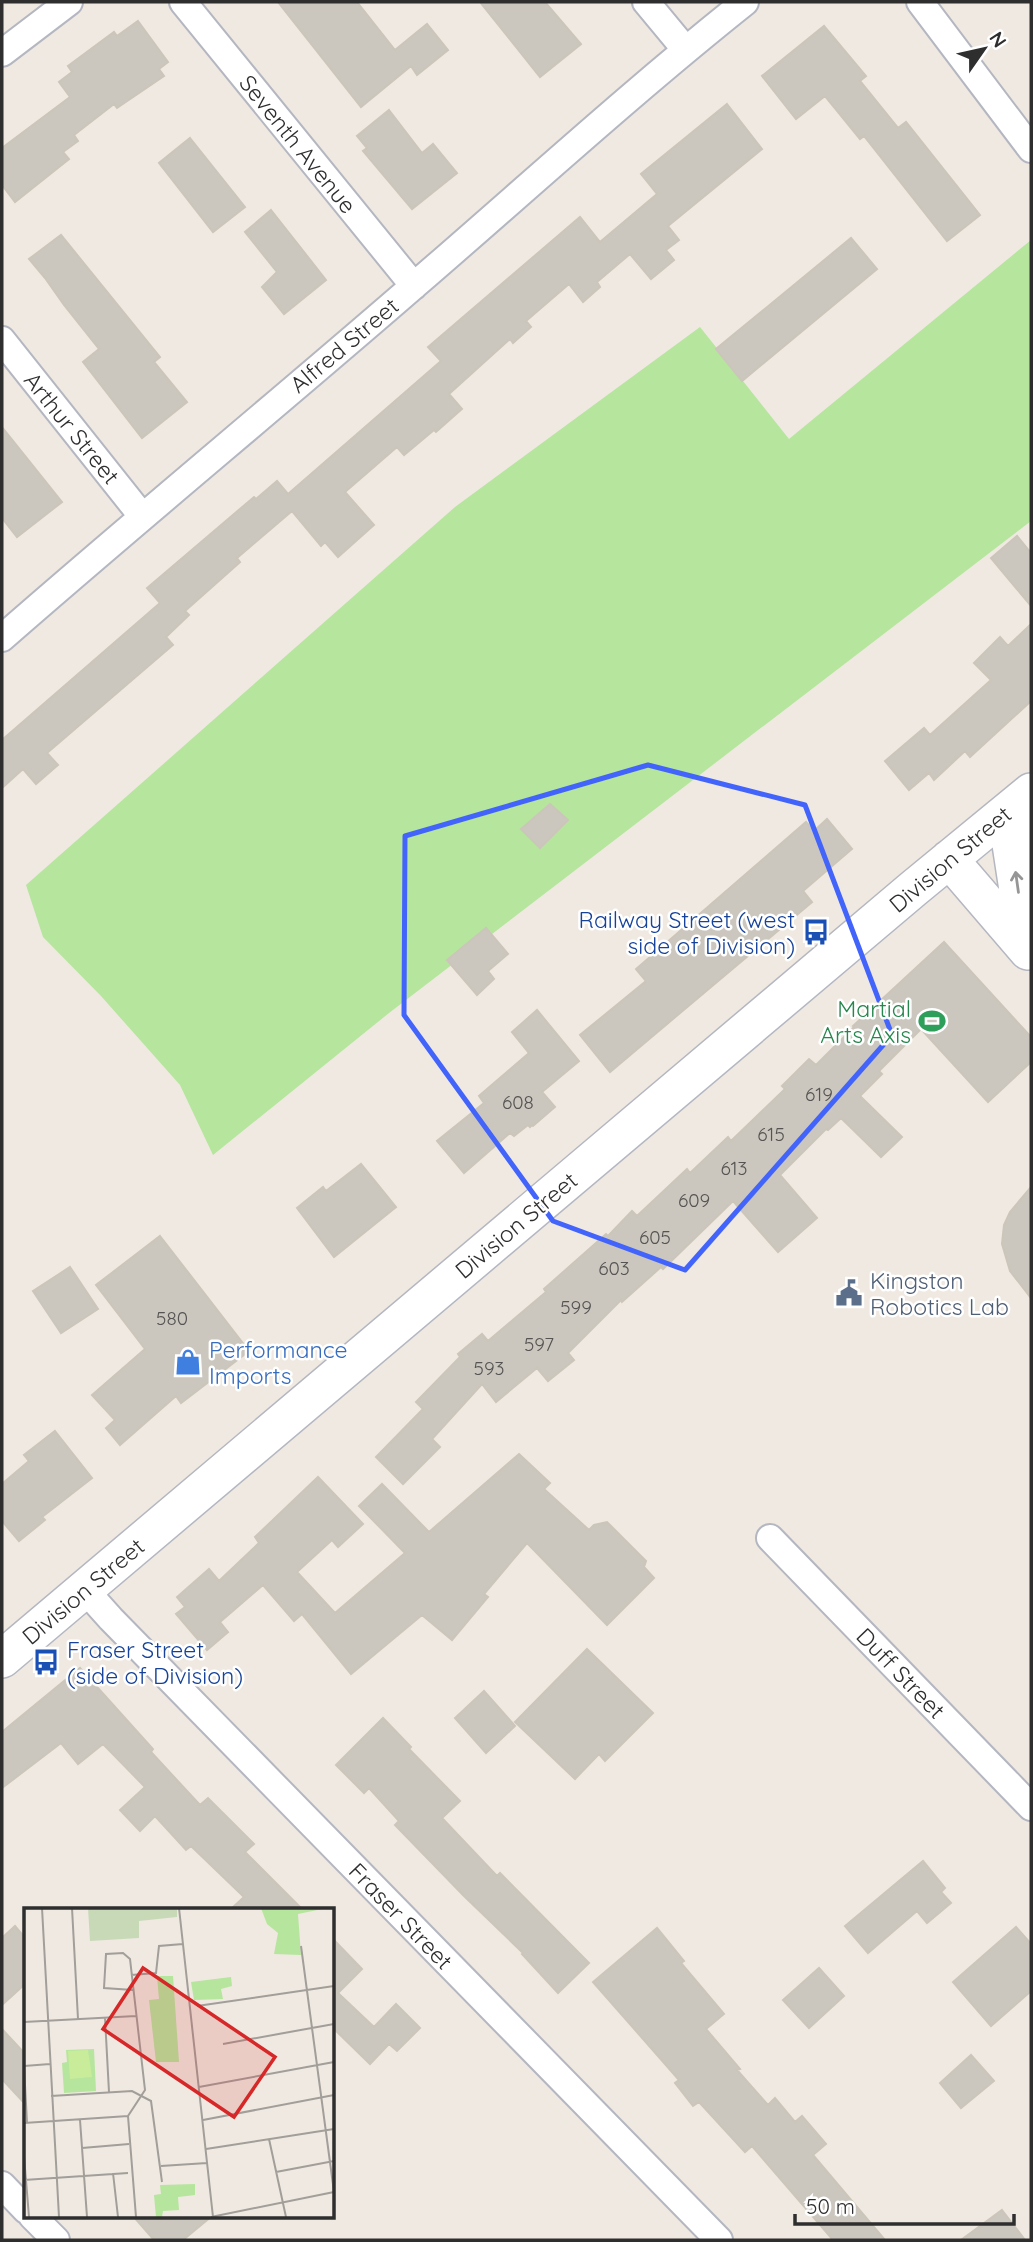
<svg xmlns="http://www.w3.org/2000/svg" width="1033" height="2242" font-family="Quicksand,sans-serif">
<rect width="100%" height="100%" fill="#efe9e1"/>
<path fill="#b6e59e" d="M1031,240V521L389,1013L213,1155L180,1085L101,996L43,937L26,885L455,507L700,327L789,439Z"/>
<path fill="#cbc7bf" stroke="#cbc5ba" stroke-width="2" d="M278,2H357L395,50L427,24L448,50L417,75L411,66L361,107Z
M480,2H545L581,44L540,77Z
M138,21L168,62L159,69L164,76L117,108L114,104L74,135L78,141L63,152L69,159L15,202L2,185V148L70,97L59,82L72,72L68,66L114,32L117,36Z
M824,26L866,76L860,81L898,128L906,122L980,215L947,241L864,136L860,139L825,96L796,119L762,76Z
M727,104L762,149L668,226L679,240L666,250L674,260L651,279L630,254L597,282L600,287L583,302L569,284L526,321L531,327L513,343L510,339L449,394L462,409L436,432L434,430L404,455L397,447L345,492L374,525L338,557L325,542L321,546L292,511L237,558L240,562L185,611L189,615L166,637L173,645L47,753L58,765L36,784L23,769L2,788V740L160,603L147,588L254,497L256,499L277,481L288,494L441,361L428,347L580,217L600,242L657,194L641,174Z
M389,110L422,153L433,144L457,173L412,209L363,151L367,148L357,136Z
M190,138L245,207L213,232L159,163Z
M271,210L326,280L284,314L262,287L277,272L245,232Z
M61,235L160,357L154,362L187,402L142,438L83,362L99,349L64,305L45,278L29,259Z
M851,238L877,269L742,381L716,349Z
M2,427L62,502L17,537L2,518Z
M1017,536L1031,553V606L991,558Z
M1031,624V701L970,757L965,751L934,780L929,773L909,790L885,761L924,728L930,735L991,680L974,663L1000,637L1008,646Z
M550,804L568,820L540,848L521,829Z
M827,819L852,849L803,891L812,902L610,1072L580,1035L646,981L636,969L806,822L814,831Z
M486,928L508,954L488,971L494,979L477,995L447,960Z
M944,942L1031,1037V1062L988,1102L921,1029L879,1071L882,1074L860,1096L902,1137L881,1157L841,1118L828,1130L826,1129L780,1175L817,1218L778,1252L733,1201L663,1269L661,1267L622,1302L621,1300L568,1353L574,1360L548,1381L537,1368L496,1402L482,1384L432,1439L440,1447L403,1484L376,1457L423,1409L416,1402L460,1357L458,1354L482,1334L488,1341L546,1292L544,1289L606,1234L608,1236L632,1211L637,1216L687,1169L690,1173L728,1137L731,1141L785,1089L782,1086L809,1059L816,1065L854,1027L853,1026Z
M537,1010L579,1061L542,1092L555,1107L533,1126L532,1125L530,1127L528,1125L514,1136L510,1133L464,1173L437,1141L484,1103L479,1096L529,1053L512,1032Z
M361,1164L396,1207L334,1257L297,1208L323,1187L326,1191Z
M1031,1187V1298L1010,1271L1002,1244L1004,1225L1010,1212Z
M160,1236L249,1351L181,1403L176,1396L120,1445L106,1428L115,1420L92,1395L145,1349L96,1285Z
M70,1267L98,1309L61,1333L33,1291Z
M55,1431L92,1478L42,1517L45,1520L19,1541L2,1521V1484L29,1461L24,1455Z
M519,1454L550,1483L544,1489L589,1530L594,1525L607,1522L646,1561L644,1567L654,1578L607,1625L527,1543L484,1594L488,1597L452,1640L422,1615L351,1674L302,1614L294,1621L263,1585L220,1622L228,1632L207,1650L176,1614L185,1607L177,1597L209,1569L219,1581L259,1543L255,1537L318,1477L363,1524L338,1547L332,1540L297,1572L335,1613L405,1553L359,1506L382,1484L429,1532Z
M587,1649L653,1713L605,1761L599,1754L575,1779L515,1722Z
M80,1668L153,1749L151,1752L200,1805L208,1798L254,1844L245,1852L302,1909H231L244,1897L191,1846L186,1850L155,1816L140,1831L120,1810L145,1787L103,1744L78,1764L61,1743L2,1788V1732Z
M484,1691L515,1726L486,1753L455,1718Z
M383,1718L411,1747L409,1749L460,1801L442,1818L497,1876L500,1873L589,1963L558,1993L522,1954L523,1953L464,1896L395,1825L399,1821L369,1788L364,1793L336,1765Z
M923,1861L945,1888L941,1892L951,1903L927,1923L917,1911L868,1953L845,1926Z
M15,1926L26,1939V1983L2,2005V1938Z
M1016,1927L1031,1944V1991L991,2026L953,1982Z
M657,1928L684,1961L681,1963L724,2014L706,2029L740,2069L737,2070L768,2105L775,2098L795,2122L802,2116L826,2144L813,2155L885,2240H833L752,2146L745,2152L699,2102L693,2106L675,2083L679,2080L593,1982Z
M332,1938L362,1969L338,1993L374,2027L396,2004L420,2028L397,2051L389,2044L370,2064L332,2027Z
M819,1968L844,1996L809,2028L783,2000Z
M2,2029L26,2055V2105L2,2079Z
M971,2055L994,2081L961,2108L940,2083Z
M1002,2210L1025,2240H961Z
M133,2216H212L183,2240H154Z"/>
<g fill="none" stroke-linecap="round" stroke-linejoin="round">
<g stroke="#b4b7c1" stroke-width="30">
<path id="street" d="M183,2L414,286
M646,2L685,49
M920,2L1031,149
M2,53L69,2
M2,340L142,516
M2,638C139,518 279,403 416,284C525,190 632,92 745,2
M770,1538L1031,1807
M85,1590L111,1619L719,2240
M2,2185L26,2210
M32,2216L56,2240"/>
</g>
<g stroke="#b4b7c1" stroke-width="40">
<path id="secondary" d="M949,859L1028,951
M1027,949L1011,844L1031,799
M2,1659L913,889L1031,792"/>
</g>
<use href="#street" stroke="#fff" stroke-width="26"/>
<use href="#secondary" stroke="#fff" stroke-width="37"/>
</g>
<defs><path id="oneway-shaft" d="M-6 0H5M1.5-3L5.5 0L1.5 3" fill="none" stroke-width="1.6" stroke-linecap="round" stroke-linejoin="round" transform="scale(1.75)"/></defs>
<use stroke="#969696" href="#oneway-shaft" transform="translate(1017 882) rotate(-98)"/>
<path fill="none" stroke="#4264fb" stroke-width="5" stroke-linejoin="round" d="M648,765L805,805L892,1035L685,1270L553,1221L404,1015L405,836Z"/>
<defs>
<g id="bus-bare" transform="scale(2.1)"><path d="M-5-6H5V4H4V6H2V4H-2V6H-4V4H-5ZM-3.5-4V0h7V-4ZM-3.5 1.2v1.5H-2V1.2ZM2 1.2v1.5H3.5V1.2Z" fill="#1a4fb4" stroke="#fff" stroke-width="2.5" paint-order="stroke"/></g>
<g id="stadium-bare" transform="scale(2.1)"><path d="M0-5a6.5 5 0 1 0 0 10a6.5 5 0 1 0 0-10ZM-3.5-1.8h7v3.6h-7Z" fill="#2e9e5b" stroke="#fff" stroke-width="2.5" paint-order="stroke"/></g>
<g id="civic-bare" transform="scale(2.1)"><path d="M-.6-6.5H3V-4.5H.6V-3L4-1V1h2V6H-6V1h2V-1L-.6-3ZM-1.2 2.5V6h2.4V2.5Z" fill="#5c6f8a" stroke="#fff" stroke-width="2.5" paint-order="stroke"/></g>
<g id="shop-bare" transform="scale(2.1)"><path d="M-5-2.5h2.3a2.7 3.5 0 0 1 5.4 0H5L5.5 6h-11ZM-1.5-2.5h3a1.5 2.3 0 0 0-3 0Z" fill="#3f7fe0" stroke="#fff" stroke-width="2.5" paint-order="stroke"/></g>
</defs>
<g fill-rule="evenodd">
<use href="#bus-bare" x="816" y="932"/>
<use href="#stadium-bare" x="932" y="1021"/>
<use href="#civic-bare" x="849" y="1293"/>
<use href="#shop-bare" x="188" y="1362"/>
<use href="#bus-bare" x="46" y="1662"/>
</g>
<g text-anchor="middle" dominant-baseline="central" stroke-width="5" stroke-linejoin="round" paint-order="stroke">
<g font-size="19" fill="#555452">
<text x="819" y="1094">619</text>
<text x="518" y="1102">608</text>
<text x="771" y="1134">615</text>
<text x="734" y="1168">613</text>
<text x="694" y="1200">609</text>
<text x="655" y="1237">605</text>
<text x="614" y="1268">603</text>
<text x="576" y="1307">599</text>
<text x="172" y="1318">580</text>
<text x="539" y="1344">597</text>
<text x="489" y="1368">593</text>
</g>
<g font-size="23" fill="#2e2e2e" stroke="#fff">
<text transform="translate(298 144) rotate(51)">Seventh Avenue</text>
<text transform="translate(344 345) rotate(-40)">Alfred Street</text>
<text transform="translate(72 428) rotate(51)">Arthur Street</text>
<text transform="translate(950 859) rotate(-40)">Division Street</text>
<text transform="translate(516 1225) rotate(-40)">Division Street</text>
<text transform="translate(83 1591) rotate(-40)">Division Street</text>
<text transform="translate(901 1673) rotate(46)">Duff Street</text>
<text transform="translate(401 1916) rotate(46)">Fraser Street</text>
</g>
<g font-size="23" fill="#164399" stroke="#fff" text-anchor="end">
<text x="795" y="919">Railway Street (west<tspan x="795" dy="26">side of Division)</tspan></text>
<text x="67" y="1649" text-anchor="start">Fraser Street<tspan x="67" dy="26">(side of Division)</tspan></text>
</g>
<g font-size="23" fill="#27864d" stroke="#fff" text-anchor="end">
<text x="911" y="1008">Martial<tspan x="911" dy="26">Arts Axis</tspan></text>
</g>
<g font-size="23" fill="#4e5e75" stroke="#fff" text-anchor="start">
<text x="870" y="1280">Kingston<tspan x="870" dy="26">Robotics Lab</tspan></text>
</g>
<g font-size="23" fill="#366cbe" stroke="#fff" text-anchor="start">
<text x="209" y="1349">Performance<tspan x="209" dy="26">Imports</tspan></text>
</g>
</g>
<g transform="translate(24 1908)">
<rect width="310" height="310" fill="#efe9e1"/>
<path d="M237,0H303L274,6L277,47L250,46L254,25L243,16ZM133,68H149L155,154H132L125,92L135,91ZM207,69L208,78L197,81L199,91L170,92L167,74ZM70,141L72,183L40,185L38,155L43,154L42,142ZM171,276V287L154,289L155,302L139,303L138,309H132L130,287L137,286L136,277Z" fill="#b6e59e"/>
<path d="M64,0H153V9L115,13V30L66,33Z" fill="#c8d9b8"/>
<path d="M64,142L68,169L46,171L44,143Z" fill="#c9ec9a"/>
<path fill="none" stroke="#a29e99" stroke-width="2" d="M18,0L35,309M48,0L54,111M155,0L189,309M277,38L310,284M107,67L132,65L135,38L159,36M109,82L80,80L82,46L99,45L106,51L121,182L104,208L112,309M173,98L310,78M81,110L85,184M0,114L112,108M199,136L310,116M0,158L3,215M0,158L26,156M175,179L310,154M27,188L108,183L127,193L138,274M56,212L63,309M179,212L310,187M0,215L104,208M245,231L262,309M58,240L105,236M182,241L310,221M0,248L5,309M137,258L183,255M252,264L310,253M89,265L94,309M0,272L104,265M187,309L310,284"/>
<path fill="#d62828" fill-opacity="0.15" stroke="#d62828" stroke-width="3.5" d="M119,60L251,149L210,209L79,121Z"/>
<rect width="310" height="310" fill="none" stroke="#2e2e2e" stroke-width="3.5"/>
</g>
<rect width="1033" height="2242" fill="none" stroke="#2e2e2e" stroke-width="7"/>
<g transform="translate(984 49) rotate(56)" stroke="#ffffff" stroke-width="5" paint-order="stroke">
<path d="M0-5L12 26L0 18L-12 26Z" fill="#2e2e2e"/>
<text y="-10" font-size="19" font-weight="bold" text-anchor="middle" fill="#2e2e2e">N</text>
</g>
<path d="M795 2214v10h219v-10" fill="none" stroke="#2e2e2e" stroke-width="3.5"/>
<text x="806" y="2214" font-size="21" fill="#2e2e2e" stroke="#ffffff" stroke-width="5" paint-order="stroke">50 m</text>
</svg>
